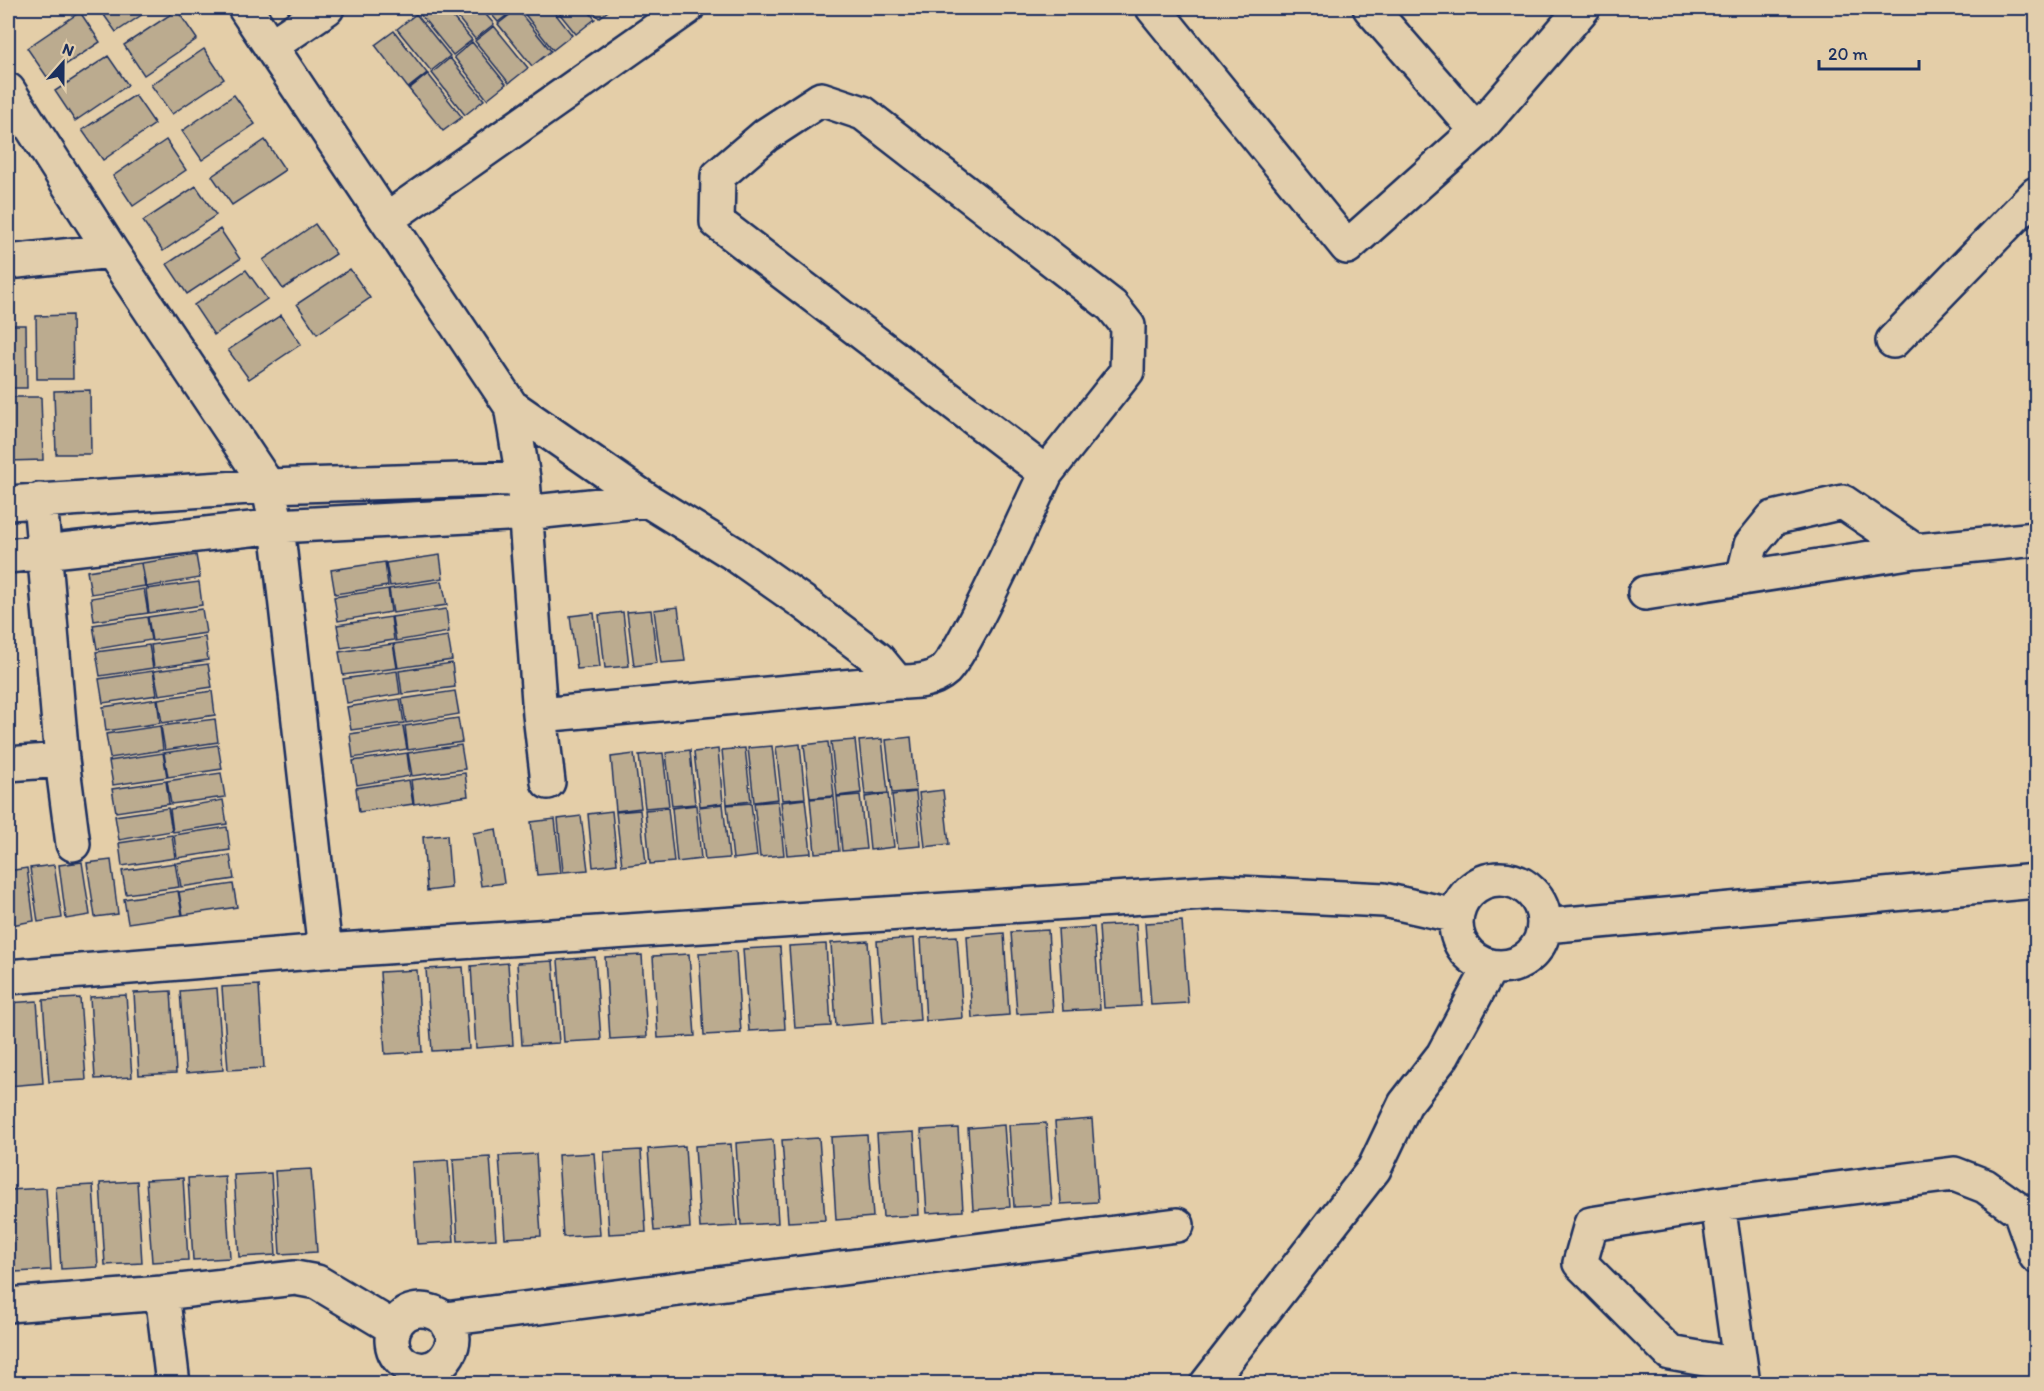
<svg xmlns="http://www.w3.org/2000/svg" width="2044" height="1391" font-family="Itim,sans-serif">
<rect width="100%" height="100%" fill="#e4cea8"/>
<filter id="ink" filterUnits="userSpaceOnUse"><feTurbulence type="fractalNoise" baseFrequency=".0167" numOctaves="2"/><feDisplacementMap in="SourceGraphic" scale="12" xChannelSelector="R" yChannelSelector="G"/><feConvolveMatrix kernelMatrix="1 2 1 2 8 2 1 2 1" color-interpolation-filters="sRGB"/></filter>
<g filter="url(#ink)">
<path fill="#bbab8f" stroke="#1b2f5e" stroke-width="1.5" d="M99,8H152L116,32Z
M426,8H445L472,40L453,55L419,13Z
M450,8H480L494,24L475,39Z
M486,8H516L498,22Z
M520,8H551L572,35L553,50Z
M555,8H586L595,19L576,34Z
M590,8H612L599,18Z
M517,9L551,51L532,66L498,24Z
M177,10L197,39L144,75L124,45Z
M80,12L100,42L47,77L27,48Z
M416,14L450,56L431,71L397,29Z
M494,26L528,68L509,83L475,41Z
M394,31L427,73L408,88L375,45Z
M472,42L506,84L487,99L454,57Z
M204,49L224,79L172,114L151,85Z
M108,56L128,85L75,121L55,91Z
M450,58L484,100L465,115L432,73Z
M428,74L462,117L443,131L409,89Z
M135,95L155,124L103,160L82,130Z
M234,95L255,124L202,160L182,131Z
M166,140L186,170L133,206L113,176Z
M265,140L285,170L232,205L212,176Z
M196,186L216,215L163,251L143,221Z
M315,224L336,254L283,289L263,260Z
M220,229L240,259L187,294L167,264Z
M350,269L370,298L317,334L297,304Z
M246,270L267,299L214,335L194,305Z
M72,315L73,379H37L36,316Z
M281,315L301,344L249,379L228,350Z
M8,325H26L27,388H8Z
M90,390L91,454H56L54,391Z
M8,397H41L43,460L8,461Z
M196,555L200,578L146,587L142,563Z
M440,555L443,578L390,586L386,563Z
M385,562L388,586L335,594L331,570Z
M141,563L145,586L91,594L87,571Z
M442,581L447,605L393,613L389,589Z
M199,582L202,605L149,613L146,589Z
M144,589L148,613L94,621L91,598Z
M388,589L391,612L338,621L334,597Z
M678,607L685,661L661,663L654,610Z
M202,609L206,633L152,641L148,617Z
M446,609L449,632L396,641L392,617Z
M651,610L657,663L634,666L627,612Z
M623,612L629,666L605,668L599,615Z
M594,613L600,667L577,669L570,616Z
M147,617L151,640L97,649L93,625Z
M391,617L394,640L341,648L337,625Z
M448,636L452,660L398,668L394,644Z
M205,637L208,660L154,668L151,645Z
M393,644L397,668L343,675L339,652Z
M149,645L153,668L100,676L96,652Z
M452,663L455,687L402,694L399,671Z
M208,664L212,687L159,695L154,671Z
M153,671L157,695L103,703L99,679Z
M397,671L400,694L347,703L343,679Z
M212,691L215,715L162,723L158,699Z
M455,691L459,714L406,723L402,699Z
M157,699L160,723L106,731L103,707Z
M400,699L404,723L351,730L347,707Z
M458,718L462,742L408,750L405,726Z
M215,719L218,742L165,750L161,726Z
M160,726L163,750L110,758L106,734Z
M403,726L407,749L353,758L350,734Z
M911,737L916,791L892,793L886,740Z
M882,739L888,793L865,795L859,741Z
M855,740L861,793L837,796L831,742Z
M828,742L834,796L810,798L804,745Z
M800,744L805,798L782,800L776,747Z
M218,745L222,769L168,777L164,753Z
M461,745L465,769L412,776L408,753Z
M772,746L778,799L754,802L748,748Z
M745,748L751,801L727,804L722,750Z
M718,749L723,803L700,806L694,752Z
M690,750L695,804L672,806L666,753Z
M163,753L167,777L113,785L109,761Z
M407,753L410,776L357,785L353,761Z
M663,753L669,806L645,808L639,755Z
M634,754L641,808L616,811L611,757Z
M221,773L225,797L171,804L167,781Z
M465,773L468,796L414,804L411,780Z
M409,780L413,804L359,812L356,788Z
M166,781L169,804L116,812L112,789Z
M943,790L949,844L925,847L919,793Z
M916,792L921,846L898,848L892,795Z
M888,794L894,847L870,850L865,797Z
M860,795L866,849L842,851L837,797Z
M834,797L839,851L815,853L810,799Z
M805,799L811,853L787,855L781,802Z
M223,800L227,824L173,832L170,809Z
M778,801L784,855L760,857L754,803Z
M751,803L757,856L733,859L727,805Z
M723,804L729,858L705,860L699,807Z
M696,805L701,859L677,862L672,808Z
M168,808L172,831L119,840L115,816Z
M668,808L674,862L650,864L645,810Z
M640,810L646,863L622,866L616,812Z
M612,811L617,864L593,867L588,814Z
M581,816L588,870L563,872L558,819Z
M555,819L561,873L537,875L531,822Z
M227,827L230,850L177,858L174,835Z
M496,829L504,883L481,886L473,833Z
M172,835L175,858L122,866L119,843Z
M447,835L451,888L427,891L423,837Z
M230,855L234,879L181,887L177,863Z
M111,860L118,914L95,917L87,863Z
M82,862L90,915L66,919L59,865Z
M175,863L179,887L126,894L122,871Z
M54,865L62,918L38,922L30,868Z
M27,868L34,921L11,925L8,899V871Z
M233,884L237,907L183,915L179,892Z
M178,891L182,915L128,923L124,899Z
M1182,921L1188,1003L1151,1005L1145,923Z
M1136,924L1141,1006L1104,1008L1099,926Z
M1094,927L1100,1009L1063,1011L1058,929Z
M1048,930L1053,1012L1017,1014L1011,932Z
M1004,933L1009,1015L972,1018L967,936Z
M957,936L963,1018L926,1021L921,938Z
M914,938L920,1020L883,1023L877,941Z
M868,941L873,1023L836,1026L831,943Z
M826,944L831,1026L795,1028L789,946Z
M780,947L785,1029L749,1031L743,949Z
M736,951L741,1033L704,1035L699,953Z
M689,954L695,1036L658,1038L653,956Z
M642,955L647,1037L610,1039L605,957Z
M595,957L601,1040L564,1042L558,960Z
M553,961L559,1043L522,1045L517,963Z
M508,963L513,1045L476,1048L471,966Z
M463,967L469,1049L432,1051L426,969Z
M417,970L422,1052L385,1054L380,972Z
M259,985L264,1068L228,1070L222,987Z
M217,988L223,1070L186,1073L180,991Z
M171,991L176,1073L139,1075L134,993Z
M126,995L132,1077L95,1079L90,997Z
M80,998L86,1080L49,1082L43,1000Z
M37,1001L43,1083L8,1086V1003Z
M1092,1119L1098,1202L1061,1204L1055,1122Z
M1046,1123L1052,1205L1014,1207L1009,1125Z
M1004,1125L1010,1207L973,1210L968,1128Z
M958,1128L963,1211L927,1213L921,1130Z
M914,1132L919,1215L883,1217L877,1134Z
M867,1135L873,1217L836,1220L831,1137Z
M819,1138L825,1220L788,1222L782,1140Z
M773,1140L778,1223L741,1225L736,1143Z
M731,1144L737,1226L700,1228L695,1146Z
M685,1146L690,1228L654,1231L648,1149Z
M641,1150L646,1232L609,1234L604,1152Z
M594,1153L600,1235L563,1237L558,1155Z
M536,1154L541,1236L505,1238L499,1156Z
M490,1157L496,1239L458,1241L453,1159Z
M448,1160L454,1242L417,1244L412,1162Z
M311,1169L317,1252L280,1254L275,1171Z
M271,1173L276,1255L239,1257L234,1175Z
M225,1176L230,1258L193,1260L188,1178Z
M183,1178L188,1260L152,1262L146,1180Z
M137,1181L142,1263L105,1265L100,1183Z
M93,1185L98,1267L61,1269L56,1187Z
M46,1188L51,1270L15,1272L9,1190Z"/>
<g fill="none" stroke-linecap="round" stroke-linejoin="round">
<g stroke="#1b2f5e" stroke-width="38">
<path id="street" d="M245,8L511,406L523,478L540,715L548,782
M1153,8L1347,247L1477,131L1583,8
M1370,8L1477,131
M271,46L327,8
M8,90L111,251L268,486L277,526L325,951
M821,99L863,113L1112,306L1128,326L1127,371L1046,473L717,222L718,176L766,135Z
M387,219L687,8
M8,262L111,251
M1893,341L2036,194
M511,406L647,500L733,553L804,603L878,659L897,682
M40,500L62,760L73,844
M8,503L268,486L523,478
M8,556L277,526L525,513L647,500
M1743,578L1751,545L1773,518L1843,502L1915,551
M1645,593L1915,551L2036,539
M540,715L897,682C913,682 932,682 945,670C957,657 965,638 974,623C1000,574 1022,523 1046,473
M8,764L62,760
M1456 923a44 44 0 1 1 88 0a44 44 0 1 1-88 0Z
M1545,926L2036,881
M8,977L325,951L1219,892L1384,900L1456,916
M1718,1204L1743,1384
M162,1293L173,1384
M8,1305L162,1293L295,1278L317,1282L394,1328
M445,1319C447,1323 450,1327 452,1332C456,1346 445,1364 431,1368C422,1371 413,1369 405,1364C374,1342 403,1289 445,1319L1177,1225
M1739,1365L1670,1353L1580,1263L1591,1224L1718,1204L1954,1174L1985,1186L2020,1211L2036,1256
M1207,1384L1374,1169L1405,1104L1443,1055L1491,966"/>
</g>
<use href="#street" stroke="#e2ceac" stroke-width="33"/>
</g>
</g>
<rect width="2044" height="1391" fill="none" stroke="#e2ceac" stroke-width="30"/>
<rect x="15" y="15" width="2014" height="1361" fill="none" stroke="#1b2f5e" stroke-width="2" filter="url(#ink)"/>
<g transform="translate(63 63) rotate(21)" stroke="#e2ceac" stroke-width="4.5" paint-order="stroke">
<path d="M0-4.5L10 22L0 15L-10 22Z" fill="#1b2f5e"/>
<text y="-9" font-size="16" font-weight="bold" text-anchor="middle" fill="#1b2f5e">N</text>
</g>
<path d="M1819 60v9h100v-9" fill="none" stroke="#1b2f5e" stroke-width="3"/>
<text x="1828" y="60" font-size="18" fill="#1b2f5e" stroke="#e2ceac" stroke-width="4.5" paint-order="stroke">20 m</text>
</svg>
